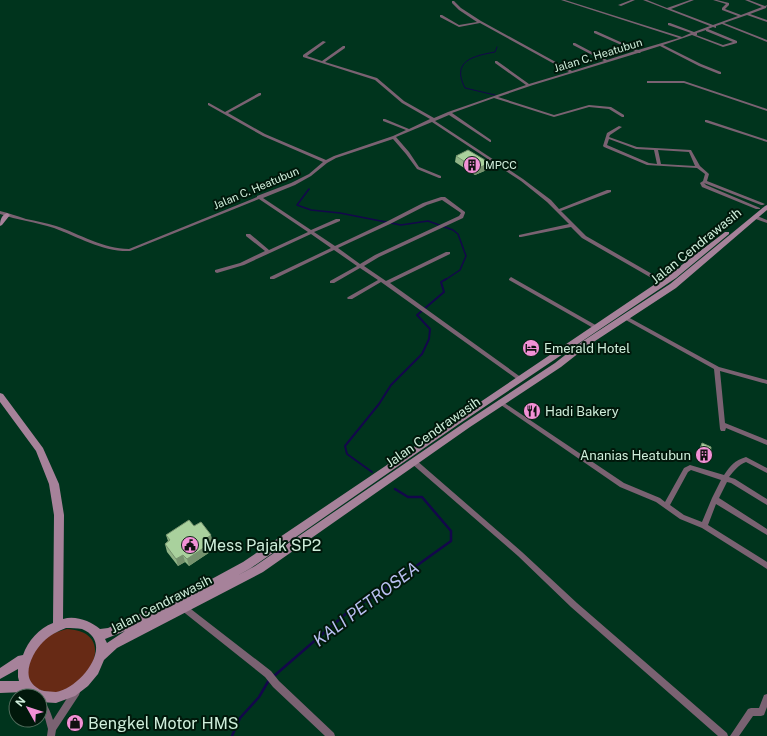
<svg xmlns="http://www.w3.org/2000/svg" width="767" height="736" font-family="'Public Sans',sans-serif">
<rect width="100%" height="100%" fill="#00341d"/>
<path fill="#672a15" d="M67,629C123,632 84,699 48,692C16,687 27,651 47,637C53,633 60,631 67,629Z"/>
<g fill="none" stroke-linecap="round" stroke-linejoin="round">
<path stroke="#13074b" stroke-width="1" d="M495,95L465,88C451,61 473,56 495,52L497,47"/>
<path stroke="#13074b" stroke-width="1.5" d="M309,189L297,205L311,210L340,213L401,225L428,221L453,230L458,234L466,256L460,270L445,280"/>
<path stroke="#13074b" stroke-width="2" d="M372,472L347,454L345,446L379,404L391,385L422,354L429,339L430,329L417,315L444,292L441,282L446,279"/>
<path stroke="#13074b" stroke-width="2.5" d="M274,676L349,611L380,592L451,541V531L422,497H408L395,489
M232,736L240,718L259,697L269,680"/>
<path fill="#7a6272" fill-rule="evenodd" d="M561,0H565L682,37L691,33L668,25V23H670L694,32L710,26L643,0H647L667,8L690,0H694L671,9L713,25L738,16L722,10V8L726,4L713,0H717L729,3V5L725,9L741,15L762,7L745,0H749L765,6L767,5L766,8L750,14L767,20V22L747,15L724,23L767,40V42L722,24L716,26V28L713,27L708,29L737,41V43L723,47L692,35L663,45L701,64L721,72V74H719L699,66L660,46L641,52L640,53H638L533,85L498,97L554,115L589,105L611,107L624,115V117H622L609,109L589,107L554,117L494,98L452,113L491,140V142H490L449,115L435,121L523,179L551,200L559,209L607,190H611V192L561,211L586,236L666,282V284H662L582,238L571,227L521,237H519V235L569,224L547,202L521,181L432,122L396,137L409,152L419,167L441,176V178H439L417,169L406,154L393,139L336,158L327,163L311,176L295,185L263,198L311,230L336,219H340V221L314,232L335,246L386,222L423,203L441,197H445L465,212V213L463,218L379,257L364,266L386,281L446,252H450V254L390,283L522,378L523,379L522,380H518L381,282L352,299H348L347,298L348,297L378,280L360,268L334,283H330V281L357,266L334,250L274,279H270V277L331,248L311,234L244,265L217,273L215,272V270L240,263L265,251L246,236V234H250L269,250L308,232L259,199L130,251C103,252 78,237 54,228C36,222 17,220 0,214V211C9,213 17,216 26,219C36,221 47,223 56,226C80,234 103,249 129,249L257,197V196L291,183L309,174L323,162L263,136L208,105V103H209L225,112L259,93H261V95L228,113L265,134L326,160L334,156L393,136L406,130L383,121V119H385L409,129L430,119L402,103L375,80L303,57V55L323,41L326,42L307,56L322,61L343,46H345V48L325,62L377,78L404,101L434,118L448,112L526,85L495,63V61H497L529,84L569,72L480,23L459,27L440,17V15H442L459,25L477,22L459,10L452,3V1H454L461,8L481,21L572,71L604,61L573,45V43H575L607,60L635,51L594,33V31H596L638,50L679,38ZM706,30V31L733,42L723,45L696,35H697V33ZM442,200L461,213L459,216L375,255L360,264L338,248L390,224L427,205Z
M631,0H635L621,6L618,5Z
M647,81H684L767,109V111L684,83H647Z
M705,120H707L767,140V142L705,122Z
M619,126L622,127L610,135L609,137L637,147L691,150L700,166L709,174L707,181L765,204L763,205H761L704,183L706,185L760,208V209H756L702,187L700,183L703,181L705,174L697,168L647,165L604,147L603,146L607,133ZM609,139L636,149L654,150L657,164L649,163L607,145ZM658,150L689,152L695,166L661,164Z
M753,216H757L767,220V223L753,218Z
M511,277L599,327L600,328L599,329H595L509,280V279Z
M626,316L719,367L767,380V384L720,371L725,423L767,440V445L726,428L725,431H721L720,429L714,369L624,319L623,318L624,317Z
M500,400L624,483L660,498L665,502L684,468L690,465L724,475C731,465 734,461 746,457L767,468V473L746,462C738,465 734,471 729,477L735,479L767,499V505L731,483L727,482L719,498L767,529V535L716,504L708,525L767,562V569L702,528L680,519L656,502L620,487L498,403L497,402L498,401ZM691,470L721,480L712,498L702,522L684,515L670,505L688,472Z
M412,460H416L522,552L577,603L727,733L728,736H718L571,607L518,556L412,464L411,462Z
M184,605L187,606L271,671L279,681L334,733L335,736H325L273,687L265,677L181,610L180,608L181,606Z
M76,688L79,689L80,692L79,695L56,730L55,736H47L48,729L45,718L40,710V698C47,702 51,713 53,720L73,689Z
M767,694V707L764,715L761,716H753L739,736H730L748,709L751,708H759L764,695Z"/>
<path fill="#a6829a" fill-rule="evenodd" d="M767,205V210L676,288L589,345L561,367L470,427L263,572L117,648L104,660L98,674L88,686L75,696L56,703L40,702V696H30L24,692L0,693V681H19L18,677V669L0,679V668L18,656L23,655C28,641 39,628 53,623L54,515L49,484L36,451L0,402V393L3,394L43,448L59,484L64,515L63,619C75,615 91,621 100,629L108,628L184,594L243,562L670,274L725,232H729V234L676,278L459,424L251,568L237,576L255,566L464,423L555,363L583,341L670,284L765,206ZM66,628C71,628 77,628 82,629C116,643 81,688 56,692C52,692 48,691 44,691C40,690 39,689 36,687C20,676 33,652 43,642C50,635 58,631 66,628ZM125,631L107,643L105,639Z
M7,213L10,215L2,225L0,226C0,221 1,215 7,213Z"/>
</g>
<path fill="#91b487" d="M456,156L489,169L475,175L455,162Z
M702,443L710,458L708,462L698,459L700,447Z
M194,526L213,543L208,547L210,552L189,566L185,562L178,566L167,552L165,544L168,541L166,535Z"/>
<path fill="#76926e" d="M490,163L489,169L475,175L476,169Z
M211,535L213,543L208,547L210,552L189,566L187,559L203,541Z
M183,555L185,562L178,566L176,559Z"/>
<path fill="#a9d19d" stroke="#76926e" d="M468,150L490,163L476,169L456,156Z
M702,443L711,447L710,458L700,455Z
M189,520L194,526L201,522L211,535L203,541L208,545L187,559L183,555L176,559L165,544L170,540L166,535Z"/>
<defs>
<g id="building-disc" transform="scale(0.9)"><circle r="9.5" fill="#f291d6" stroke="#01180b"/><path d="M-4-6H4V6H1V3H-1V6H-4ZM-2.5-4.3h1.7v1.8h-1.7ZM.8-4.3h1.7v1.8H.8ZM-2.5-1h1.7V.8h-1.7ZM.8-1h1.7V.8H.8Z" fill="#111"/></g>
<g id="hotel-disc" transform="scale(0.9)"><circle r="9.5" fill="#f291d6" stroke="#01180b"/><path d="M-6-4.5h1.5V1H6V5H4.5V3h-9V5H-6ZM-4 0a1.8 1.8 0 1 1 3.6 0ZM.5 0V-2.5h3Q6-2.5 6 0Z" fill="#111"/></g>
<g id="restaurant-disc" transform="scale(0.9)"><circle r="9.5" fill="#f291d6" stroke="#01180b"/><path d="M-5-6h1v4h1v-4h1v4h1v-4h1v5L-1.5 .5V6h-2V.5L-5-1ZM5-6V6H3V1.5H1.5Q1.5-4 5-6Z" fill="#111"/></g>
<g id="civic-disc" transform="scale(0.9)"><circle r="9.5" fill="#f291d6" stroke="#01180b"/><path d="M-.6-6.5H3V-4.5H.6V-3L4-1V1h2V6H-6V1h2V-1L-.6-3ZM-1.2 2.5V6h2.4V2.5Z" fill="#111"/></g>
<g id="shop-disc" transform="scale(0.9)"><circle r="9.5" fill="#f291d6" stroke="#01180b"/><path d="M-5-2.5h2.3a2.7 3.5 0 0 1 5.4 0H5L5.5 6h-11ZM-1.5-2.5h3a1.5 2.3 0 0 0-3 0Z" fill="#111"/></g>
</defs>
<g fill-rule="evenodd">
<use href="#building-disc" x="472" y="165"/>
<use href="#hotel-disc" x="531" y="348"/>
<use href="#restaurant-disc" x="532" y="411"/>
<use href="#building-disc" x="704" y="455"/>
<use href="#civic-disc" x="190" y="545"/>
<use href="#shop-disc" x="75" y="723"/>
</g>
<g text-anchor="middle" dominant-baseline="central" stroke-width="4" stroke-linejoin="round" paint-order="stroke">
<g font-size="11" fill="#cfeedb" stroke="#01180b">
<text transform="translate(598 55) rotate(-17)">Jalan C. Heatubun</text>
<text transform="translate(256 188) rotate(-23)">Jalan C. Heatubun</text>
</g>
<g font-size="11" fill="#cfeedb" stroke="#01180b" text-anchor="start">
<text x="485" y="165">MPCC</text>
</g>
<g font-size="13" fill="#cfeedb" stroke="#01180b">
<text transform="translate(696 246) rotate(-39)">Jalan Cendrawasih</text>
<text transform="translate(433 432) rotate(-35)">Jalan Cendrawasih</text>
<text transform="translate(161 604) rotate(-27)">Jalan Cendrawasih</text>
</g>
<g font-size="13" fill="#cfeedb" stroke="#01180b" text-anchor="start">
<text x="544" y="348">Emerald Hotel</text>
<text x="545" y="411">Hadi Bakery</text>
<text x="691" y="455" text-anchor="end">Ananias Heatubun</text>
</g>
<g font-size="16" fill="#cfeedb" stroke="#01180b" text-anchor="start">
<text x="203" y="545">Mess Pajak SP2</text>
<text x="88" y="723">Bengkel Motor HMS</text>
</g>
<g font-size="17" font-style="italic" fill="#b8beef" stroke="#01180b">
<text transform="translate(366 604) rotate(-37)">KALI PETROSEA</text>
</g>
</g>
<g transform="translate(28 708) rotate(309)"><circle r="19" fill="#01180b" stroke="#536e5e"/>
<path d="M0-3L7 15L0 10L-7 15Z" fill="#f291d6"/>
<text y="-6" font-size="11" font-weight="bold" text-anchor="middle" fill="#cfeedb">N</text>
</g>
</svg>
